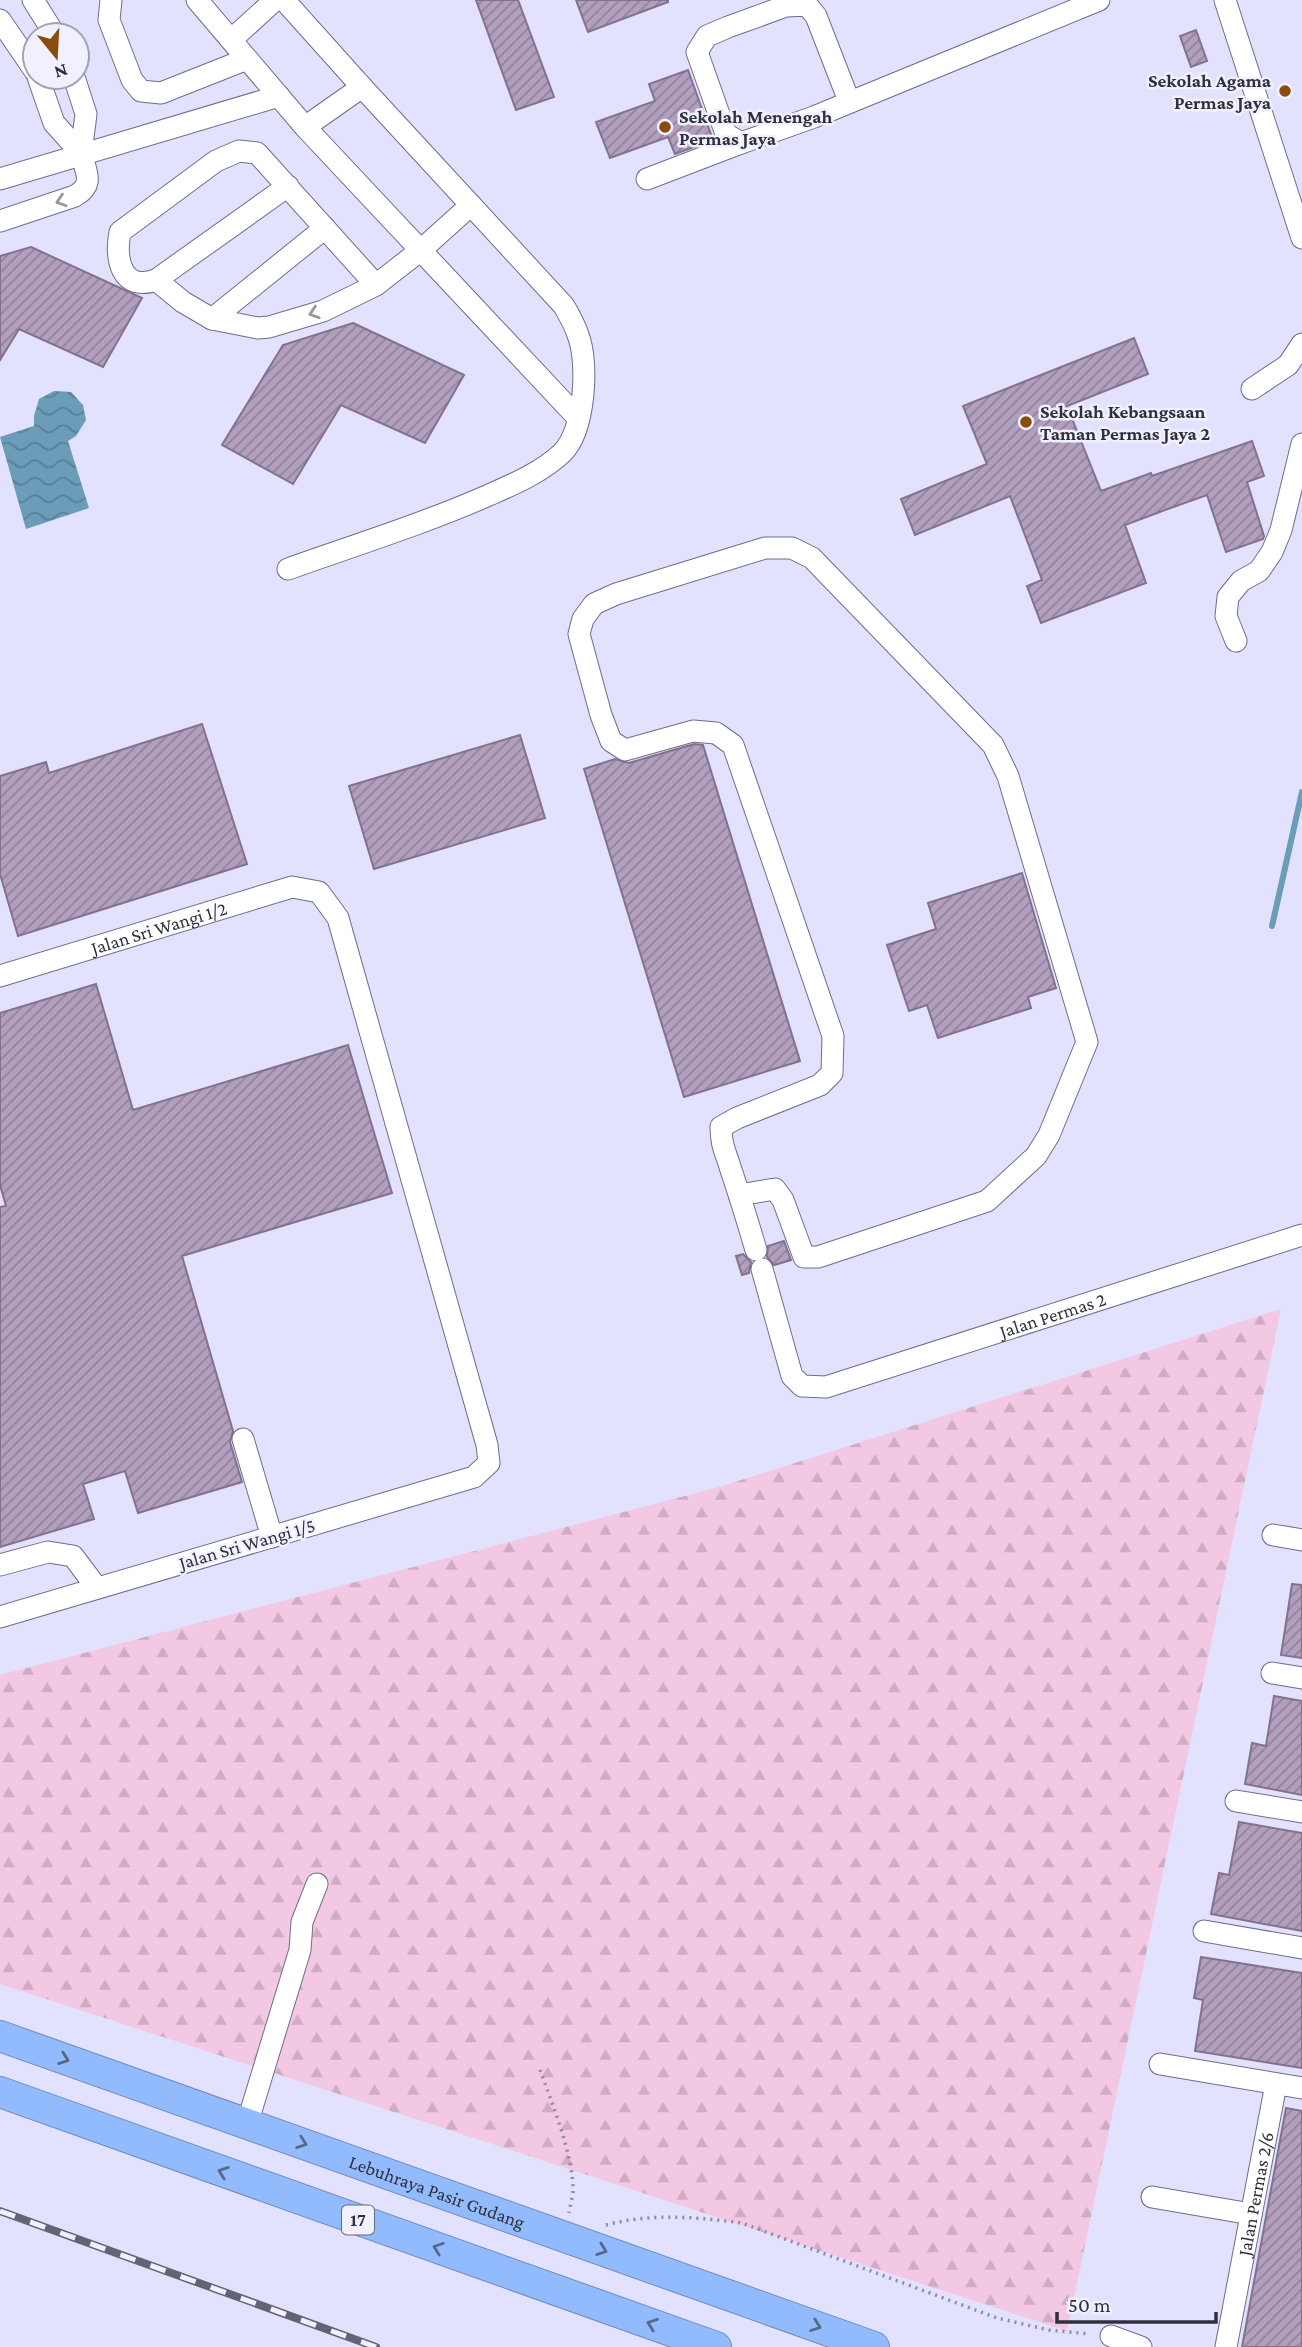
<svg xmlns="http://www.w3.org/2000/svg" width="1302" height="2347" font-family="'Crimson Pro',serif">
<defs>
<pattern id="forest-firs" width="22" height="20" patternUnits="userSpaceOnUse" patternTransform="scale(1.75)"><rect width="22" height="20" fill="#f2c8e3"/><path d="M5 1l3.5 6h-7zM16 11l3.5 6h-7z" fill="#d0acc4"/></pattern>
<pattern id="water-waves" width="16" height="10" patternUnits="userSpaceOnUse" patternTransform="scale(1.75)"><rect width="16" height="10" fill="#6b9cb8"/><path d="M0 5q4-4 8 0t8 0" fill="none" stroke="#588097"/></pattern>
<pattern id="building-hatch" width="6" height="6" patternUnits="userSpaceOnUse" patternTransform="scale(1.75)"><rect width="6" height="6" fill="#b29fbd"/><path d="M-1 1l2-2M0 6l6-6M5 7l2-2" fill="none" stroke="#91829b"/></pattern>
</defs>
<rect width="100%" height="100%" fill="#e2e1fe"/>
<path fill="url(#forest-firs)" d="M1281,1309L1067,2331L0,1984V1675L719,1487Z"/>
<path fill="url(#water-waves)" d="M54,391L71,392L83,405L86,420L76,436L68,441L89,508L26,529L0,437L34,426V416L39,399Z"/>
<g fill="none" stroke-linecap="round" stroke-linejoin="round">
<path stroke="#6b9cb8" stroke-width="6" d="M1272,926L1302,792"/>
</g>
<path fill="url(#building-hatch)" stroke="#83718d" stroke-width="2" d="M476,0H518L554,97L516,110Z
M576,0H668V2L588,32Z
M1196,30L1207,61L1191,67L1180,36Z
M688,70L713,140L675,154L668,137L610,158L596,122L655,101L649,84Z
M31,247L142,298L103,367L19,329L0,360V256Z
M353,323L464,375L425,443L341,405L293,484L222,445L283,345Z
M1134,338L1148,374L1067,406L1101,491L1151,473L1152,476L1252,441L1264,476L1247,482L1264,536L1263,539L1226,552L1207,495L1165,510L1125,525L1146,583L1041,623L1027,586L1042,580L1010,496L915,535L901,499L987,464L963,406Z
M202,724L247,864L18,936L0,874V776L46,762L49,773Z
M520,735L545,818L374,869L349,786Z
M694,744L703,745L800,1061L684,1097L584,769L615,759L629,763Z
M1022,873L1056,988L1028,997L1031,1008L938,1038L927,1005L909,1011L887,945L936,929L928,903Z
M96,984L133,1110L348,1045L392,1193L182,1256L233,1431L230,1442L242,1482L138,1513L125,1471L83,1484L94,1519L0,1547V1207L6,1206L0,1185V1013Z
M784,1241L791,1260L774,1265L767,1257L768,1246Z
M743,1254L751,1262L749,1273L742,1275L736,1256Z
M1292,1584L1302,1585V1658L1281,1655Z
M1274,1696L1302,1701V1795L1245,1784L1252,1743L1266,1746Z
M1239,1822L1302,1833V1931L1211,1914L1219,1873L1229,1875Z
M1201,1957L1302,1973V2068L1195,2051L1203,2000L1194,1998Z
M1286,2108L1302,2111V2347H1242Z"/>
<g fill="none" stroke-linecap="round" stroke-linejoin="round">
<g stroke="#6e6d8c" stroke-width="23">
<g id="minor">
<path d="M33,0L55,35"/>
<path d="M111,0L109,20L132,80L141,91L161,93L247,59"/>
<path d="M197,0L305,127L578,418"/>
<path d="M284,0L362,87"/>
<path d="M1225,0L1302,238"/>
<path d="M0,20L35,71"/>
<path d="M231,40L275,0"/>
<path d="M38,77L54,123L81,153L86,114L74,77"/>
<path d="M849,101L816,16L807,5L786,6L728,27L707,36L697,52L726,134L741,143L814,117L1099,0"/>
<path d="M0,179L279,96"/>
<path d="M647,179L741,143"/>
<path d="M288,186L156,280C121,292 115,259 120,232L216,161L239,151L257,153L376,285"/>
<path d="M0,221L75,196C95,184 86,173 81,153"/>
<path d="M156,280L183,302L212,319L258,328L269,327L323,311L376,285L421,250L471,205"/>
<path d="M212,319L325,228"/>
<path d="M1252,389L1288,365L1302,344"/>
<path d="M288,569C355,545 423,524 489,495C514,484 542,472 562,453C585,431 589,363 578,335C575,325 569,315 564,306L362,87L305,127"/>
<path d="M1236,641L1226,616L1228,597L1241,581L1259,571L1272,552L1281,530L1302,444"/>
<path id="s1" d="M0,976L292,887L319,892L338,918L487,1445L489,1463L474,1477L0,1617"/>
<path d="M739,1195L775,1189L783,1200L804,1257H818L987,1201L1036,1156L1049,1135L1087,1042L1008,776L993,745L812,558L792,548H765L616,594L594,604L583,619L579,634L601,715L611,741L625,750L693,731L716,733L733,745L833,1036L832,1073L820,1085L737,1118L721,1127C721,1147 726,1152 731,1170C740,1196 748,1223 756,1250"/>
<path id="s2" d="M762,1269L792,1376L802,1386L826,1387L1302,1235"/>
<path d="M243,1439L272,1537"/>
<path d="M1273,1535L1302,1540"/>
<path d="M0,1565L48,1552L73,1556L97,1588"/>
<path d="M1272,1673L1302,1678"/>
<path d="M1236,1801L1302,1812"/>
<path d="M1204,1931L1302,1948"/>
<path d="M1160,2064L1302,2088"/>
<path d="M247,2124L300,1950L302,1922L317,1884"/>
<path d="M1152,2197L1251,2214"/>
<path d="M1111,2336L1141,2347"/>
<path id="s3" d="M1226,2347L1276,2084"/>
</g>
</g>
<g stroke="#708aba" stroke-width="32">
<g id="highway">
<path id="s4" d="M0,2036L874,2347"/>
<path d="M0,2092L716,2347"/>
</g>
</g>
<path stroke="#8c8ba1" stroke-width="3.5" stroke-dasharray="2 5" stroke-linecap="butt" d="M540,2070C552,2103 574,2157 573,2192C572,2199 570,2206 569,2213
M606,2225C650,2213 697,2217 742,2223L997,2318L1049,2330L1090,2334"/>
<use href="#minor" stroke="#fff" stroke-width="21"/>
<use href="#highway" stroke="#92bbfe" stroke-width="30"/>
<g stroke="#636375" stroke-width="8">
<path id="rail" d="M0,2211L376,2347"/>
</g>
<use href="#rail" stroke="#f0f0fe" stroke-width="5" stroke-dasharray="16" stroke-linecap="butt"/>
</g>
<defs><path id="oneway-chevron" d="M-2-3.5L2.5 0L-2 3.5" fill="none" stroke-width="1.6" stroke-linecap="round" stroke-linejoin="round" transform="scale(1.75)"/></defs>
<g stroke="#98989e">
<use href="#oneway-chevron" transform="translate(61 201) rotate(162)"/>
<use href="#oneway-chevron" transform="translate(314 313) rotate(162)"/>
</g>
<g stroke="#57688a">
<use href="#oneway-chevron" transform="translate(64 2059) rotate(20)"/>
<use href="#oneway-chevron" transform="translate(302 2143) rotate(20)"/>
<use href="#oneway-chevron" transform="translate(223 2172) rotate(-160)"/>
<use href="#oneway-chevron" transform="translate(438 2248) rotate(-160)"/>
<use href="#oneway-chevron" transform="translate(602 2250) rotate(20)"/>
<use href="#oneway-chevron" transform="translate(652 2324) rotate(-160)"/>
<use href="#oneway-chevron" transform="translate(816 2326) rotate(20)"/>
</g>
<g fill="#894c0b" stroke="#f0f0fe" stroke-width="2.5">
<circle cx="1285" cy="91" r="7"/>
<circle cx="665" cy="127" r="7"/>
<circle cx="1026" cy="422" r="7"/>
</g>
<g text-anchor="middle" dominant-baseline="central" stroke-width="5" stroke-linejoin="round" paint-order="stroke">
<rect fill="#f0f0fe" stroke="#6a6a77" stroke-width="2" x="342" y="2205.5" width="32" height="29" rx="5"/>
<g font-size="18" font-weight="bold" fill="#30303d">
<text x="358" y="2220">17</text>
</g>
<g font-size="19" font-weight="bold" fill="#30303d" stroke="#f0f0fe" text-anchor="start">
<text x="1271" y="80" text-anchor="end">Sekolah Agama<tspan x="1271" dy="22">Permas Jaya</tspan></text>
<text x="679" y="116">Sekolah Menengah<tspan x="679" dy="22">Permas Jaya</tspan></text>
<text x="1040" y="411">Sekolah Kebangsaan<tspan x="1040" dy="22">Taman Permas Jaya 2</tspan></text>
</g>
<g font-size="19" fill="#30303d" stroke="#f0f0fe">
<text stroke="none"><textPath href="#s1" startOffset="166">Jalan Sri Wangi 1/2</textPath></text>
<text stroke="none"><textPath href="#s2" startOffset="387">Jalan Permas 2</textPath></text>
<text transform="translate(247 1544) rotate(-16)">Jalan Sri Wangi 1/5</text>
<text stroke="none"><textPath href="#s4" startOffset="464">Lebuhraya Pasir Gudang</textPath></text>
<text stroke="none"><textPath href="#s3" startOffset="156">Jalan Permas 2/6</textPath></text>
</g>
</g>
<g transform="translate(56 56) rotate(162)"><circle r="33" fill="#f0f0fe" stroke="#a3a3b1" stroke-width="2"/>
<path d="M0-5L12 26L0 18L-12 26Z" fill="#894c0b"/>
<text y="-10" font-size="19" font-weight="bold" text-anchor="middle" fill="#30303d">N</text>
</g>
<path d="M1057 2312v10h159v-10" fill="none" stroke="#30303d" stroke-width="3.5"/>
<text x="1068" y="2312" font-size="21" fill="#30303d" stroke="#f0f0fe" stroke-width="5" paint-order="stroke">50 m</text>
</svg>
